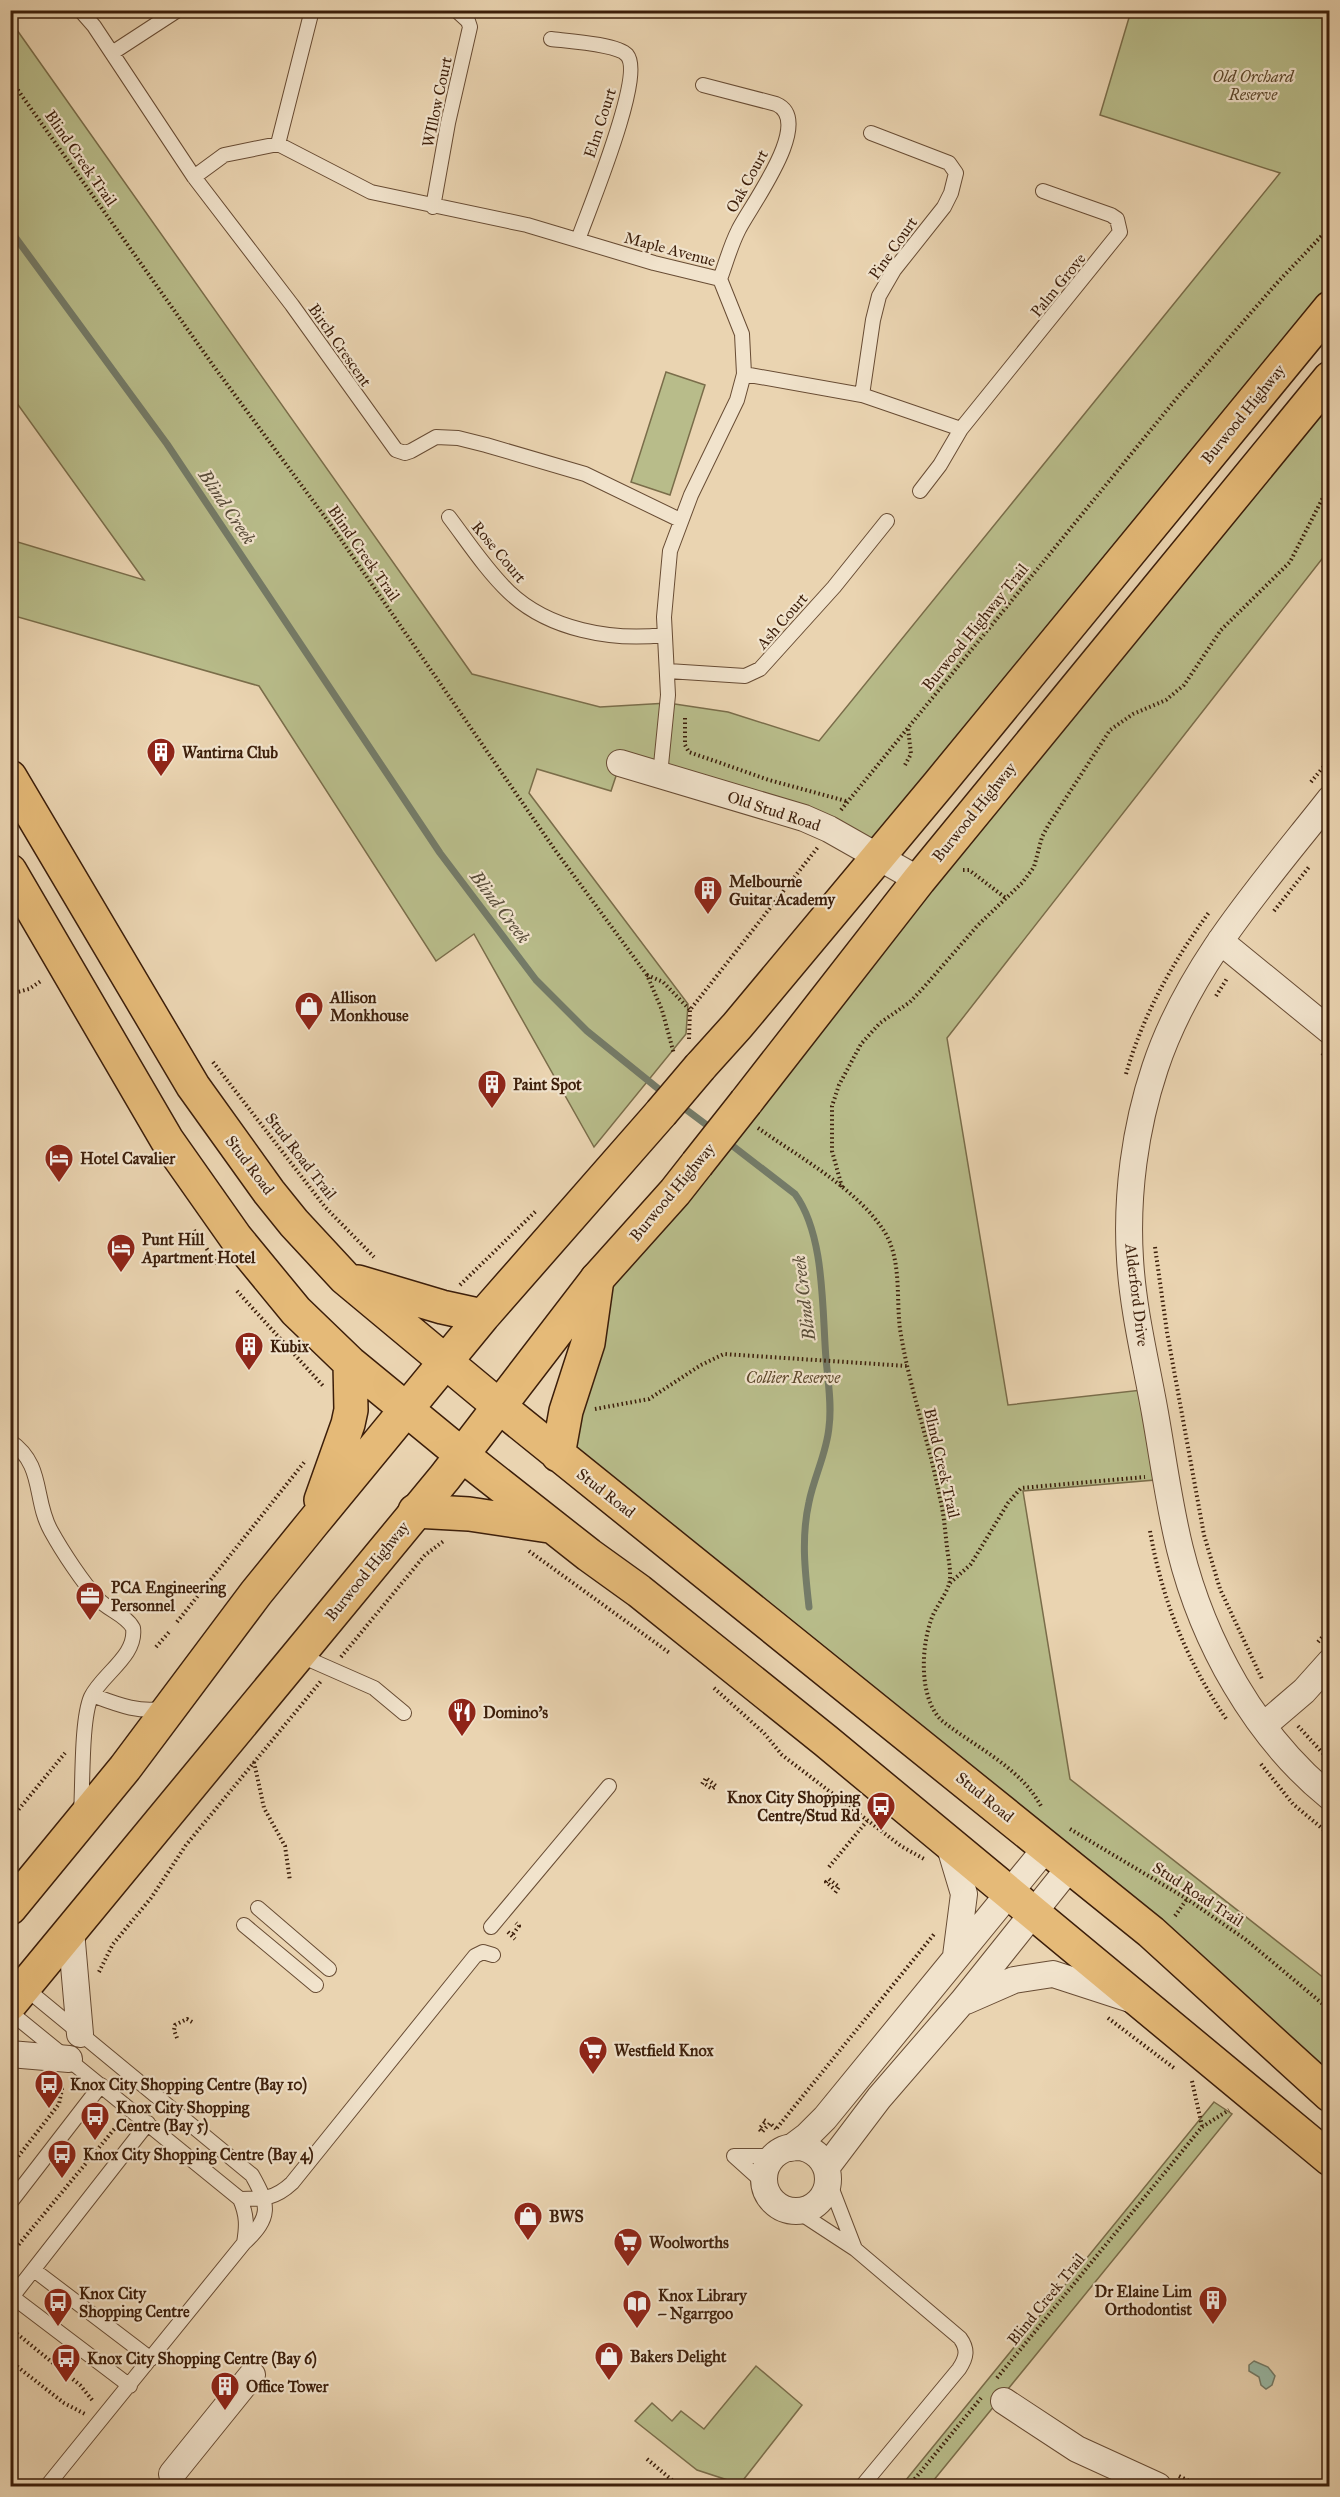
<svg xmlns="http://www.w3.org/2000/svg" width="1340" height="2497" font-family="'IM FELL Great Primer',serif">
<rect width="100%" height="100%" fill="#ead4b1"/>
<filter id="stains"><feTurbulence type="fractalNoise" baseFrequency=".00333" numOctaves="4"/><feColorMatrix values="0 0 0 0 .2 0 0 0 0 .09 0 0 0 0 .02 0 0 0 .5 -.17"/></filter>
<radialGradient id="worn" r=".72"><stop offset=".6" stop-color="#630" stop-opacity="0"/><stop offset="1" stop-color="#630" stop-opacity=".3"/></radialGradient>
<path fill="#b8bc8a" stroke="#7a6d4a" stroke-width="1.5" d="M1131,11H1329V308L879,856L620,764L611,791L537,769L529,793L688,1004L686,1034L594,1147L474,934L436,961L259,686L11,615V540L144,580L11,395L10,17L17,30L472,674L600,707L668,703L728,712L819,741L1280,173L1100,115Z
M666,372L705,385L670,495L631,482Z
M1329,378V550L947,1038L1008,1405L1151,1389L1167,1479L1023,1491L1070,1779L1329,1982V2095L558,1455L597,1279Z
M1214,2102L1232,2114L929,2486H901Z
M756,2366L802,2405L740,2484L697,2470L635,2421L652,2403L672,2421L681,2411L704,2429Z"/>
<path fill="#99b9a6" stroke="#747b68" stroke-width="1.5" d="M1254,2361L1268,2367L1275,2376L1272,2385L1266,2389L1261,2385L1259,2377L1249,2371V2365Z"/>
<g fill="none" stroke-linecap="round" stroke-linejoin="round">
<path stroke="#747b68" stroke-width="7" d="M10,230L167,444L440,853L536,980L587,1031L666,1095
M680,1105L712,1129
M725,1140L795,1194C825,1235 822,1309 826,1359C828,1381 832,1405 829,1427C827,1452 814,1477 809,1502C801,1537 805,1572 809,1607"/>
<g stroke="#684c34" stroke-width="16">
<path id="lane" d="M80,10L94,26L194,177L292,305L396,450L405,453L411,451L436,437L458,438L486,445L585,474L680,520
M551,39C567,41 617,44 627,55C645,76 588,211 578,240
M112,53L178,10
M703,85L776,104C816,121 748,209 738,231C730,247 726,263 720,279
M278,144L312,10
M194,177L224,155L278,144L371,192L527,225L654,263L720,279L742,334L744,374L737,400L691,495L670,551L664,617L668,695L660,775
M433,207L448,123L470,27L468,21L456,10
M744,374L862,395L873,320L879,296L894,270L944,207L951,193L956,173L949,163L871,133
M862,395L961,429L1120,232L1117,219L1111,215L1043,191
M920,491L940,465L961,429
M449,517C468,542 486,570 509,592C549,630 612,641 664,635
M668,671L745,676L760,669L834,587L887,521
M10,1441C45,1465 33,1499 51,1531C62,1551 83,1583 98,1599C108,1610 126,1615 133,1628C137,1656 102,1674 91,1697C81,1720 83,1784 81,1812
M299,1655L374,1688L404,1713
M92,1695C116,1704 140,1714 166,1708
M258,1908L329,1969
M244,1925L316,1985
M491,1927L609,1786
M24,1987L252,2175C269,2205 272,2217 244,2243L47,2486
M10,2012L240,2199C247,2215 247,2226 244,2243
M734,2156L764,2183
M734,2156H774
M828,2179L855,2249
M240,2199C263,2199 275,2199 292,2183L475,1956L483,1952L493,1955
M10,2203L101,2085
M797,2211L855,2249L960,2338C968,2349 967,2357 959,2369L862,2486
M34,2270L151,2359
M10,2295L130,2386
M12,2297L148,2123"/>
</g>
<g stroke="#684c34" stroke-width="28">
<path id="street" d="M620,763L804,818L829,829L919,880
M1330,799C1264,883 1189,965 1155,1068C1135,1128 1126,1196 1130,1259C1133,1311 1146,1362 1155,1413C1163,1458 1169,1505 1180,1549C1203,1642 1255,1736 1330,1797
M1220,941L1330,1031
M1263,1726L1304,1691L1330,1662
M949,1844L964,1894L956,1956
M71,1931L80,2034
M966,2001L1014,1980L1053,1974L1133,2000
M10,2054L69,2059
M764 2179a32 32 0 1 1 64 0a32 32 0 1 1-64 0Z
M791,2148L807,2136L825,2118L1046,1848
M826,2168L879,2098L962,2002L1070,1867
M1004,2401L1077,2449L1158,2486
M172,2474L252,2375"/>
</g>
<g stroke="#3c1e0a" stroke-width="36">
<path id="primary" d="M500,1407L1151,1932L1330,2095
M462,1455L589,1555L639,1591L826,1741L1330,2159
M558,1455L566,1411L588,1343L597,1279
M415,1511L469,1514L549,1526"/>
</g>
<g stroke="#3c1e0a" stroke-width="36">
<path id="highway" d="M10,777L193,1086L269,1192L294,1223L345,1278L500,1407
M10,871L167,1140L236,1238L296,1311L350,1363L462,1455
M700,1067L737,1026L939,784L1330,308
M746,1102L919,880L1330,378
M358,1282L442,1307L483,1316
M321,1500L348,1424L351,1410L350,1363
M10,1908L125,1768L256,1593L312,1524L483,1316L661,1113
M10,2004L445,1477L597,1279L675,1192L697,1164"/>
</g>
<path stroke="#3c1e0a" stroke-width="4" stroke-dasharray="1.5 3" stroke-linecap="butt" d="M10,79L215,368L333,528L555,850L647,975L662,1010L674,1054
M685,718V745L689,752L769,780L846,801
M10,742L16,752
M905,765L911,754L908,728
M1311,782L1330,759
M841,810L1176,399L1276,284L1330,227
M963,870H969L1007,899
M1274,911L1309,867
M647,975L663,982L690,1010L818,847
M10,994L29,989L41,981
M1216,996L1228,977
M689,1039L690,1010
M1322,1053L1330,1060
M213,1062L325,1207L374,1257
M1126,1074C1143,1014 1174,960 1210,911
M758,1128C799,1157 857,1189 884,1231C902,1259 896,1298 900,1329C909,1387 929,1441 940,1498C944,1514 945,1531 947,1547C948,1558 952,1573 949,1584C946,1595 935,1608 931,1620C921,1649 919,1697 941,1720C976,1748 1021,1767 1042,1808
M842,1187L832,1151V1106L839,1085L861,1044L880,1023L910,1002L925,986L978,925L1022,883L1034,867L1042,837L1049,824L1110,730L1133,714L1166,700L1184,685L1221,630L1290,562L1330,484
M194,1230L217,1264
M1155,1247L1167,1332L1204,1535L1220,1589L1262,1679
M460,1285L536,1211
M237,1291L324,1387
M595,1409L649,1399L701,1365L724,1354L907,1366
M1150,1531C1162,1600 1187,1662 1227,1720
M529,1551L671,1654
M950,1583L971,1564L1008,1503L1021,1488L1145,1477
M177,1622L306,1460
M1318,1642L1330,1628
M156,1647L170,1631
M341,1657L425,1555L445,1540
M714,1688L764,1733L782,1755L901,1846L924,1859
M1298,1726L1330,1761
M254,1762L264,1808L285,1846L290,1881
M1261,1764L1293,1804L1330,1835
M702,1784L706,1778L716,1786L712,1789L705,1784
M10,1820L65,1753
M1070,1829L1187,1899L1245,1939L1330,2010
M829,1867L867,1821
M833,1888L826,1882L829,1879L839,1887L835,1893
M1175,1916L1187,1899
M508,1932L515,1939
M513,1934L519,1926L516,1923
M99,1972L113,1944L151,1898L186,1845L321,1681
M1108,2018L1174,2068
M177,2038L174,2030L175,2025L187,2019L192,2022
M1192,2081L1202,2126
M764,2120L766,2121L759,2129L762,2132L770,2123L776,2129
M777,2128L935,1933
M10,2167L59,2104L62,2089L57,2081
M10,2255L116,2127
M10,2328L80,2385L93,2401
M10,2361L64,2403L85,2414
M997,2378L1202,2127L1229,2110
M647,2459L679,2486
M1179,2476L1199,2486
M909,2486L981,2398"/>
<use href="#lane" stroke="#f1e3cc" stroke-width="14"/>
<use href="#street" stroke="#f1e3cc" stroke-width="26"/>
<use href="#primary" stroke="#e5ba78" stroke-width="33"/>
<use href="#highway" stroke="#e5ba78" stroke-width="33"/>
<g stroke="#3c1e0a" stroke-width="36" stroke-linecap="butt">
<path id="highway-bridge" d="M661,1113L700,1067
M697,1164L746,1102"/>
</g>
<use href="#highway-bridge" stroke="#e5ba78" stroke-width="33"/>
</g>
<defs>
<g id="building-pin" transform="scale(1.5)"><path d="M0 17L-7.5 6A9.5 9.5 0 1 1 7.5 6Z" fill="#8f2418" stroke="#f1e3cc"/><path d="M-4-6H4V6H1V3H-1V6H-4ZM-2.5-4.3h1.7v1.8h-1.7ZM.8-4.3h1.7v1.8H.8ZM-2.5-1h1.7V.8h-1.7ZM.8-1h1.7V.8H.8Z" fill="#fff"/></g>
<g id="shop-pin" transform="scale(1.5)"><path d="M0 17L-7.5 6A9.5 9.5 0 1 1 7.5 6Z" fill="#8f2418" stroke="#f1e3cc"/><path d="M-5-2.5h2.3a2.7 3.5 0 0 1 5.4 0H5L5.5 6h-11ZM-1.5-2.5h3a1.5 2.3 0 0 0-3 0Z" fill="#fff"/></g>
<g id="hotel-pin" transform="scale(1.5)"><path d="M0 17L-7.5 6A9.5 9.5 0 1 1 7.5 6Z" fill="#8f2418" stroke="#f1e3cc"/><path d="M-6-4.5h1.5V1H6V5H4.5V3h-9V5H-6ZM-4 0a1.8 1.8 0 1 1 3.6 0ZM.5 0V-2.5h3Q6-2.5 6 0Z" fill="#fff"/></g>
<g id="office-pin" transform="scale(1.5)"><path d="M0 17L-7.5 6A9.5 9.5 0 1 1 7.5 6Z" fill="#8f2418" stroke="#f1e3cc"/><path d="M-6-3h4V-5.5h4V-3h4V5H-6ZM-1-4.5V-3h2v-1.5ZM-6 0V1H6V0Z" fill="#fff"/></g>
<g id="restaurant-pin" transform="scale(1.5)"><path d="M0 17L-7.5 6A9.5 9.5 0 1 1 7.5 6Z" fill="#8f2418" stroke="#f1e3cc"/><path d="M-5-6h1v4h1v-4h1v4h1v-4h1v5L-1.5 .5V6h-2V.5L-5-1ZM5-6V6H3V1.5H1.5Q1.5-4 5-6Z" fill="#fff"/></g>
<g id="bus-pin" transform="scale(1.5)"><path d="M0 17L-7.5 6A9.5 9.5 0 1 1 7.5 6Z" fill="#8f2418" stroke="#f1e3cc"/><path d="M-5-6H5V4H4V6H2V4H-2V6H-4V4H-5ZM-3.5-4V0h7V-4ZM-3.5 1.2v1.5H-2V1.2ZM2 1.2v1.5H3.5V1.2Z" fill="#fff"/></g>
<g id="supermarket-pin" transform="scale(1.5)"><path d="M0 17L-7.5 6A9.5 9.5 0 1 1 7.5 6Z" fill="#8f2418" stroke="#f1e3cc"/><path d="M-6-5.5h2.5l.6 2H6L4.5 2H-2.5L-4.4-4H-6ZM-1.5 3.2a1.3 1.3 0 1 0 .1 0ZM3 3.2a1.3 1.3 0 1 0 .1 0Z" fill="#fff"/></g>
<g id="library-pin" transform="scale(1.5)"><path d="M0 17L-7.5 6A9.5 9.5 0 1 1 7.5 6Z" fill="#8f2418" stroke="#f1e3cc"/><path d="M-6-4Q-3-5.5-.7-3.5V5Q-3 3-6 4ZM6-4Q3-5.5 .7-3.5V5Q3 3 6 4Z" fill="#fff"/></g>
</defs>
<g fill-rule="evenodd">
<use href="#building-pin" x="161" y="752"/>
<use href="#building-pin" x="708" y="890"/>
<use href="#shop-pin" x="309" y="1006"/>
<use href="#building-pin" x="492" y="1084"/>
<use href="#hotel-pin" x="59" y="1158"/>
<use href="#hotel-pin" x="121" y="1248"/>
<use href="#building-pin" x="249" y="1346"/>
<use href="#office-pin" x="90" y="1596"/>
<use href="#restaurant-pin" x="462" y="1712"/>
<use href="#bus-pin" x="881" y="1806"/>
<use href="#supermarket-pin" x="593" y="2050"/>
<use href="#bus-pin" x="49" y="2084"/>
<use href="#bus-pin" x="95" y="2116"/>
<use href="#bus-pin" x="62" y="2154"/>
<use href="#shop-pin" x="528" y="2216"/>
<use href="#supermarket-pin" x="628" y="2242"/>
<use href="#building-pin" x="1213" y="2300"/>
<use href="#bus-pin" x="58" y="2302"/>
<use href="#library-pin" x="637" y="2304"/>
<use href="#shop-pin" x="609" y="2356"/>
<use href="#bus-pin" x="66" y="2358"/>
<use href="#building-pin" x="225" y="2386"/>
</g>
<g text-anchor="middle" dominant-baseline="central" stroke-width="4.5" stroke-linejoin="round" paint-order="stroke">
<g font-size="16" font-style="italic" fill="#5b462a" stroke="#f1e3cc">
<text x="1253" y="76">Old Orchard<tspan x="1253" dy="18">Reserve</tspan></text>
<text x="793" y="1377">Collier Reserve</text>
</g>
<g font-size="16" fill="#3c1e0a" stroke="#f1e3cc">
<text transform="translate(437 102) rotate(-78)">WIllow Court</text>
<text transform="translate(600 123) rotate(-72)">Elm Court</text>
<text transform="translate(81 158) rotate(55)">Blind Creek Trail</text>
<text transform="translate(747 181) rotate(-61)">Oak Court</text>
<text transform="translate(893 248) rotate(-55)">Pine Court</text>
<text transform="translate(670 249) rotate(15)">Maple Avenue</text>
<text transform="translate(1058 285) rotate(-51)">Palm Grove</text>
<text transform="translate(340 345) rotate(55)">Birch Crescent</text>
<text transform="translate(1243 414) rotate(-51)">Burwood Highway</text>
<text transform="translate(499 552) rotate(50)">Rose Court</text>
<text transform="translate(364 553) rotate(55)">Blind Creek Trail</text>
<text transform="translate(782 621) rotate(-49)">Ash Court</text>
<text transform="translate(975 627) rotate(-51)">Burwood Highway Trail</text>
<text transform="translate(774 811) rotate(18)">Old Stud Road</text>
<text transform="translate(974 812) rotate(-51)">Burwood Highway</text>
<text transform="translate(301 1156) rotate(52)">Stud Road Trail</text>
<text transform="translate(250 1165) rotate(53)">Stud Road</text>
<text transform="translate(672 1192) rotate(-50)">Burwood Highway</text>
<text transform="translate(1137 1295) rotate(83)">Alderford Drive</text>
<text transform="translate(942 1463) rotate(77)">Blind Creek Trail</text>
<text transform="translate(606 1493) rotate(38)">Stud Road</text>
<text transform="translate(367 1571) rotate(-51)">Burwood Highway</text>
<text transform="translate(985 1797) rotate(39)">Stud Road</text>
<text transform="translate(1198 1894) rotate(33)">Stud Road Trail</text>
<text transform="translate(1046 2299) rotate(-51)">Blind Creek Trail</text>
</g>
<g font-size="16" font-weight="bold" fill="#3c1e0a" stroke="#f1e3cc" text-anchor="start">
<text x="182" y="752">Wantirna Club</text>
<text x="729" y="881">Melbourne<tspan x="729" dy="18">Guitar Academy</tspan></text>
<text x="330" y="997">Allison<tspan x="330" dy="18">Monkhouse</tspan></text>
<text x="513" y="1084">Paint Spot</text>
<text x="80" y="1158">Hotel Cavalier</text>
<text x="142" y="1239">Punt Hill<tspan x="142" dy="18">Apartment Hotel</tspan></text>
<text x="270" y="1346">Kubix</text>
<text x="111" y="1587">PCA Engineering<tspan x="111" dy="18">Personnel</tspan></text>
<text x="483" y="1712">Domino's</text>
<text x="860" y="1797" text-anchor="end">Knox City Shopping<tspan x="860" dy="18">Centre/Stud Rd</tspan></text>
<text x="614" y="2050">Westfield Knox</text>
<text x="70" y="2084">Knox City Shopping Centre (Bay 10)</text>
<text x="116" y="2107">Knox City Shopping<tspan x="116" dy="18">Centre (Bay 5)</tspan></text>
<text x="83" y="2154">Knox City Shopping Centre (Bay 4)</text>
<text x="549" y="2216">BWS</text>
<text x="649" y="2242">Woolworths</text>
<text x="1192" y="2291" text-anchor="end">Dr Elaine Lim<tspan x="1192" dy="18">Orthodontist</tspan></text>
<text x="79" y="2293">Knox City<tspan x="79" dy="18">Shopping Centre</tspan></text>
<text x="658" y="2295">Knox Library<tspan x="658" dy="18">– Ngarrgoo</tspan></text>
<text x="630" y="2356">Bakers Delight</text>
<text x="87" y="2358">Knox City Shopping Centre (Bay 6)</text>
<text x="246" y="2386">Office Tower</text>
</g>
<g font-size="18" font-style="italic" fill="#584c39" stroke="#f1e3cc">
<text transform="translate(227 507) rotate(56)">Blind Creek</text>
<text transform="translate(500 907) rotate(53)">Blind Creek</text>
<text transform="translate(804 1298) rotate(-97)">Blind Creek</text>
</g>
</g>
<rect width="1340" height="2497" fill="none" stroke="#ead4b1" stroke-width="36"/>
<rect x="12" y="12" width="1316" height="2473" fill="none" stroke="#3c1e0a" stroke-width="3"/>
<rect x="18" y="18" width="1304" height="2461" fill="none" stroke="#3c1e0a" stroke-width="1.5"/>
<rect width="100%" height="100%" filter="url(#stains)"/>
<rect width="100%" height="100%" fill="url(#worn)"/>
</svg>
